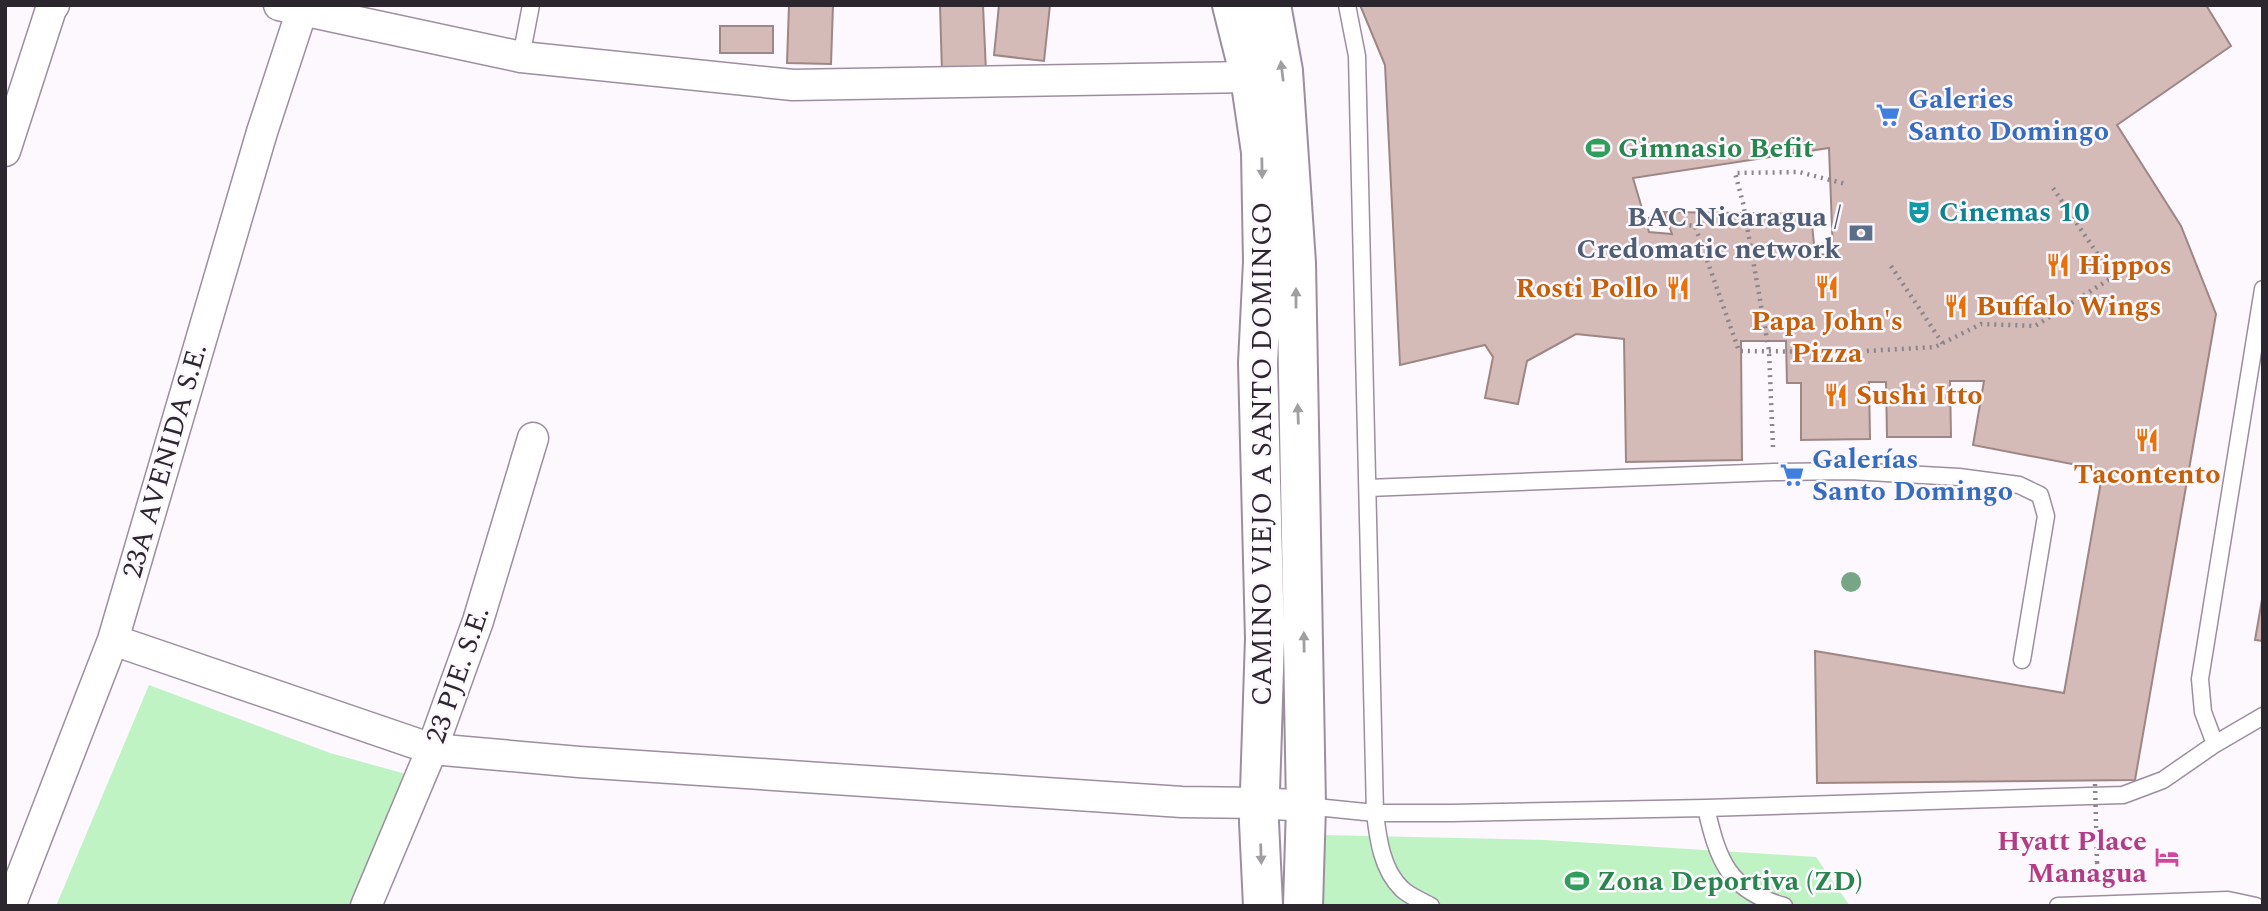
<svg xmlns="http://www.w3.org/2000/svg" width="2268" height="911" font-family="Spectral,serif">
<rect width="100%" height="100%" fill="#fdf7fe"/>
<path fill="#bff3c4" d="M149,685L330,753L413,776L355,906H56Z
M1323,835L1545,840L1816,857L1850,906H1321Z"/>
<path fill="#d4bbb8" stroke="#9e8684" stroke-width="2" fill-rule="evenodd" d="M789,5H833L831,64L787,63Z
M940,5H983L986,72L942,73Z
M999,5H1050L1044,61L994,55Z
M1360,5H2206L2231,46L2117,125L2181,226L2216,314L2135,780L1817,783L1815,651L2064,693L2103,470L1973,445L1984,381H1950L1951,437H1887L1886,382H1869L1870,439L1801,440V383H1787L1786,341H1741L1742,460L1626,462L1624,339L1576,334L1527,361L1518,404L1485,398L1493,357L1485,345L1400,365L1385,65ZM1829,148L1833,255L1815,254L1811,214L1664,212L1672,234L1649,232L1633,178Z
M720,26H773V53H720Z
M2263,594V641L2255,640Z"/>
<g fill="none" stroke-linecap="round" stroke-linejoin="round">
<g stroke="#9c8e9f" stroke-width="19">
<path id="service" d="M1347,5L1357,56L1375,813C1378,839 1382,870 1402,889C1409,896 1422,901 1431,906
M521,57L531,5
M1368,488L1774,472L1850,471L1959,477L2019,485L2040,495L2046,516L2022,660
M2215,744L2203,712L2200,679L2263,289
M1306,806L1375,813H1452L1706,808L2123,795L2163,780L2215,744L2263,716
M1706,808C1718,860 1728,890 1784,906
M2058,906L2228,900L2256,906"/>
</g>
<g stroke="#9c8e9f" stroke-width="33">
<path id="minor" d="M279,5L521,57L793,85L1250,77
M5,151L51,9L54,5
M113,640L432,749L579,762L1182,802L1261,803L1306,806
M10,906L113,640L262,132L302,10
M366,906L432,749L478,621L533,438"/>
</g>
<g stroke="#9c8e9f" stroke-width="42">
<path id="tertiary" d="M1232,5L1250,77L1261,152L1263,262L1258,363L1265,638L1259,822L1263,906
M1271,5L1283,71L1296,263L1306,806L1303,906"/>
</g>
<path stroke="#8a858c" stroke-width="4.5" stroke-dasharray="2 5" stroke-linecap="butt" d="M1641,218L1695,226L1739,351L1848,352L1935,347L1981,324L2035,326L2113,277L2053,188
M1891,266L1943,344
M1773,447L1769,351L1743,203L1735,173L1799,172L1846,184
M2097,862L2099,882"/>
<use href="#service" stroke="#fff" stroke-width="16"/>
<use href="#minor" stroke="#fff" stroke-width="30"/>
<use href="#tertiary" stroke="#fff" stroke-width="38"/>
<path stroke="#8a858c" stroke-width="4.5" stroke-dasharray="2 5" stroke-linecap="butt" d="M2095,784L2097,862"/>
</g>
<circle fill="#77a687" cx="1851" cy="582" r="10"/>
<defs><path id="oneway-solid" d="M-6-.8H1V-3.2L6.5 0L1 3.2V.8H-6Z" transform="scale(1.75)"/></defs>
<g fill="#a09ea1">
<use href="#oneway-solid" transform="translate(1282 71) rotate(-97)"/>
<use href="#oneway-solid" transform="translate(1262 168) rotate(89)"/>
<use href="#oneway-solid" transform="translate(1296 298) rotate(-90)"/>
<use href="#oneway-solid" transform="translate(1298 414) rotate(-92)"/>
<use href="#oneway-solid" transform="translate(1304 642) rotate(-91)"/>
<use href="#oneway-solid" transform="translate(1261 854) rotate(88)"/>
</g>
<defs>
<g id="supermarket-bare" transform="scale(1.89)"><path d="M-6-5.5h2.5l.6 2H6L4.5 2H-2.5L-4.4-4H-6ZM-1.5 3.2a1.3 1.3 0 1 0 .1 0ZM3 3.2a1.3 1.3 0 1 0 .1 0Z" fill="#3f7fe0" stroke="#fdf7fe" stroke-width="2.5" paint-order="stroke"/></g>
<g id="stadium-bare" transform="scale(1.89)"><path d="M0-5a6.5 5 0 1 0 0 10a6.5 5 0 1 0 0-10ZM-3.5-1.8h7v3.6h-7Z" fill="#2e9e5b" stroke="#fdf7fe" stroke-width="2.5" paint-order="stroke"/></g>
<g id="theatre-bare" transform="scale(1.89)"><path d="M-5-5.5Q0-4 5-5.5V0Q5 5 0 6Q-5 5-5 0ZM-3.3-2.5H-1v1.5H-3.3ZM1-2.5H3.3v1.5H1ZM-2.8 1Q0 5.5 2.8 1Z" fill="#0f9aa8" stroke="#fdf7fe" stroke-width="2.5" paint-order="stroke"/></g>
<g id="bank-bare" transform="scale(1.89)"><path d="M-6-4H6V4H-6ZM0-2.3a2.3 2.3 0 1 0 0 4.6a2.3 2.3 0 1 0 0-4.6Z" fill="#5c6f8a" stroke="#fdf7fe" stroke-width="2.5" paint-order="stroke"/></g>
<g id="restaurant-bare" transform="scale(1.89)"><path d="M-5-6h1v4h1v-4h1v4h1v-4h1v5L-1.5 .5V6h-2V.5L-5-1ZM5-6V6H3V1.5H1.5Q1.5-4 5-6Z" fill="#e8710a" stroke="#fdf7fe" stroke-width="2.5" paint-order="stroke"/></g>
<g id="hotel-bare" transform="scale(1.89)"><path d="M-6-4.5h1.5V1H6V5H4.5V3h-9V5H-6ZM-4 0a1.8 1.8 0 1 1 3.6 0ZM.5 0V-2.5h3Q6-2.5 6 0Z" fill="#d1479c" stroke="#fdf7fe" stroke-width="2.5" paint-order="stroke"/></g>
</defs>
<g fill-rule="evenodd">
<use href="#supermarket-bare" x="1888" y="115"/>
<use href="#stadium-bare" x="1598" y="148"/>
<use href="#theatre-bare" x="1919" y="212"/>
<use href="#bank-bare" x="1861" y="233"/>
<use href="#restaurant-bare" x="2058" y="265"/>
<use href="#restaurant-bare" x="1827" y="287"/>
<use href="#restaurant-bare" x="1678" y="288"/>
<use href="#restaurant-bare" x="1956" y="306"/>
<use href="#restaurant-bare" x="1836" y="395"/>
<use href="#restaurant-bare" x="2147" y="440"/>
<use href="#supermarket-bare" x="1792" y="475"/>
<use href="#hotel-bare" x="2167" y="857"/>
<use href="#stadium-bare" x="1577" y="881"/>
</g>
<g text-anchor="middle" dominant-baseline="central" stroke-width="5" stroke-linejoin="round" paint-order="stroke">
<g font-size="28" font-weight="bold" fill="#366cbe" stroke="#fdf7fe" text-anchor="start">
<text x="1908" y="99">Galeries<tspan x="1908" dy="32">Santo Domingo</tspan></text>
<text x="1812" y="459">Galerías<tspan x="1812" dy="32">Santo Domingo</tspan></text>
</g>
<g font-size="28" font-weight="bold" fill="#27864d" stroke="#fdf7fe" text-anchor="start">
<text x="1618" y="148">Gimnasio Befit</text>
<text x="1597" y="881">Zona Deportiva (ZD)</text>
</g>
<g font-size="28" font-weight="bold" fill="#0d838f" stroke="#fdf7fe" text-anchor="start">
<text x="1939" y="212">Cinemas 10</text>
</g>
<g font-size="28" font-weight="bold" fill="#4e5e75" stroke="#fdf7fe" text-anchor="end">
<text x="1841" y="217">BAC Nicaragua /<tspan x="1841" dy="32">Credomatic network</tspan></text>
</g>
<g font-size="28" font-weight="bold" fill="#c56008" stroke="#fdf7fe" text-anchor="start">
<text x="2078" y="265">Hippos</text>
<text x="1658" y="288" text-anchor="end">Rosti Pollo</text>
<text x="1976" y="306">Buffalo Wings</text>
<text x="1827" y="321" text-anchor="middle">Papa John's<tspan x="1827" dy="32">Pizza</tspan></text>
<text x="1856" y="395">Sushi Itto</text>
<text x="2147" y="474" text-anchor="middle">Tacontento</text>
</g>
<g font-size="28" fill="#2c272e" stroke="#fdf7fe">
<text transform="translate(1262 454) rotate(-90)">CAMINO VIEJO A SANTO DOMINGO</text>
<text transform="translate(165 461) rotate(-74)">23A AVENIDA S.E.</text>
<text transform="translate(458 675) rotate(-71)">23 PJE. S.E.</text>
</g>
<g font-size="28" font-weight="bold" fill="#b23c85" stroke="#fdf7fe" text-anchor="end">
<text x="2147" y="841">Hyatt Place<tspan x="2147" dy="32">Managua</tspan></text>
</g>
</g>
<rect width="2268" height="911" fill="none" stroke="#2c272e" stroke-width="14"/>
</svg>
